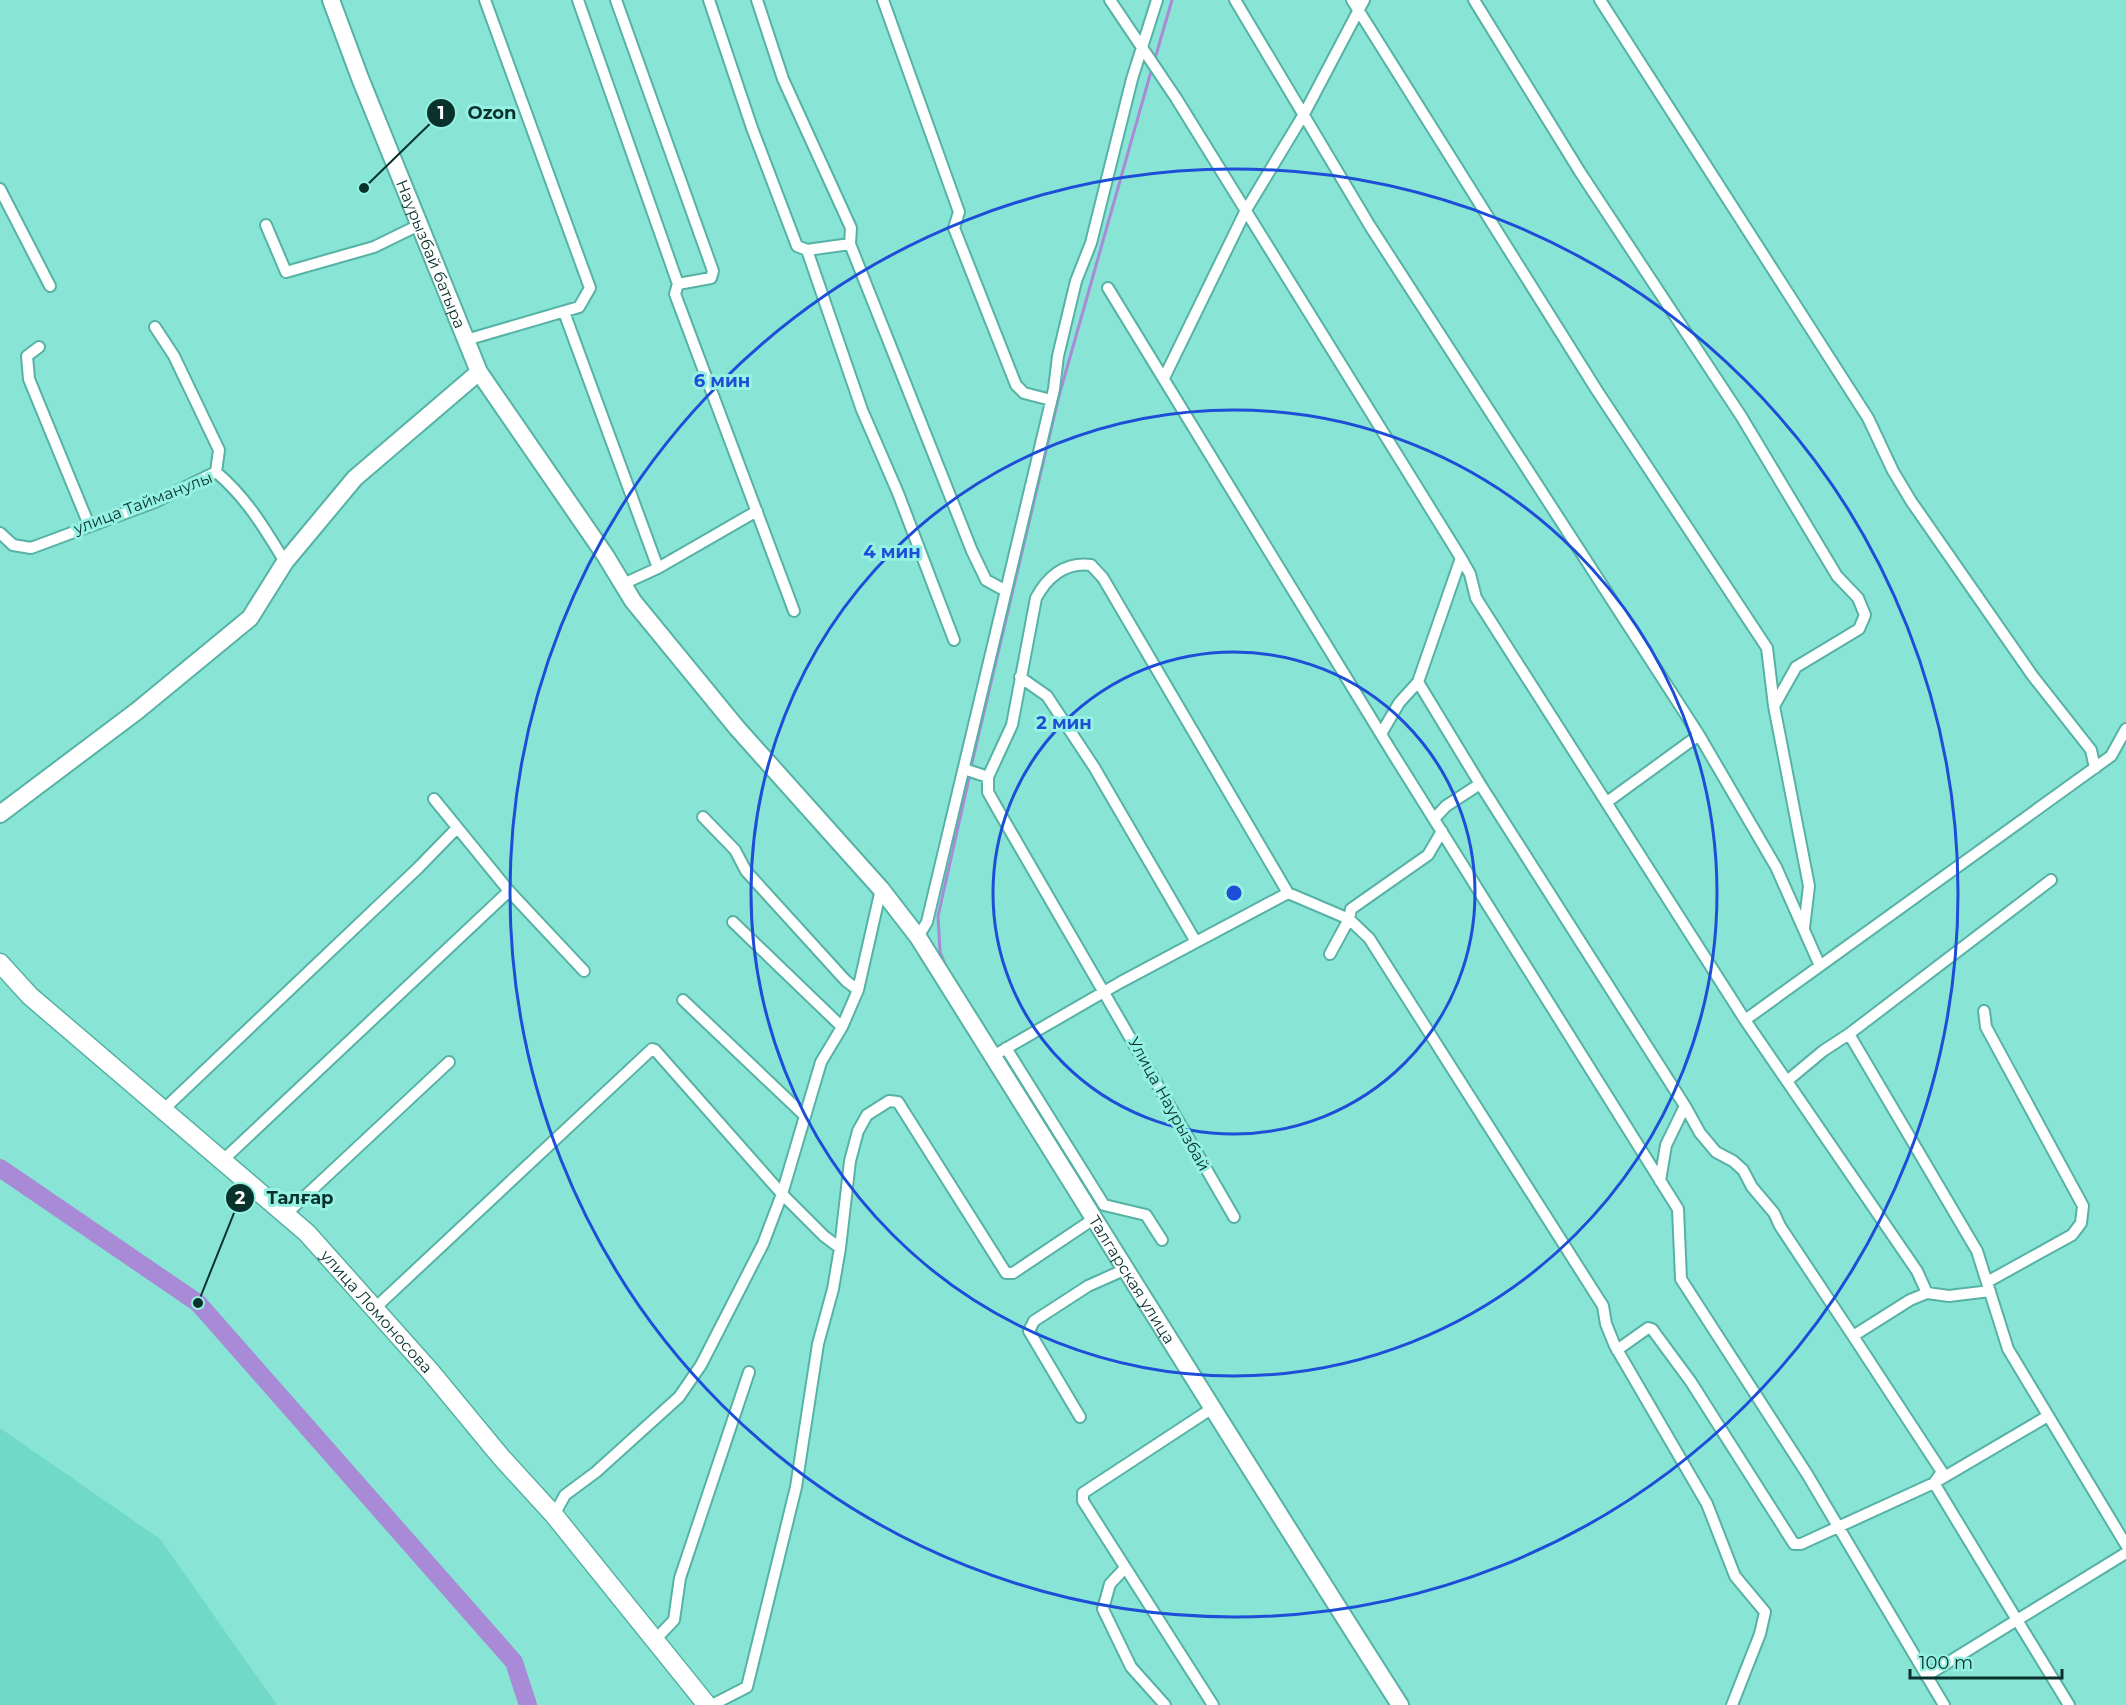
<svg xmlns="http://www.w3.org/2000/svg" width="2126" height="1705" font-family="Montserrat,sans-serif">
<rect width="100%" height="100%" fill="#88e4d5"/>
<path fill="#71d9c8" d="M0,1428L160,1539L277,1705H0Z"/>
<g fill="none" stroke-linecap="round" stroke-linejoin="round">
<path stroke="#a98ad6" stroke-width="3" d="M1154,62L1172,0
M971,767L1059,396L1152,68
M947,969L940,952L938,916L970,774"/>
<path stroke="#a98ad6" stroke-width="18" d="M0,1168L198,1303L514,1662L528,1705"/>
<g stroke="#56b2a4" stroke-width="14">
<path id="street" d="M578,0L678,284L675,294L794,611
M616,0L713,271L711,278L678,284
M709,0L752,128L797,246L807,250L850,244
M757,0L783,79L851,228L850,244L972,551L986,580L1006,591
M883,0L959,212L954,228L1016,385L1024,393L1051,400
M1110,0L1176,98L1461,558L1470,574L1476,598L1745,1020L1917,1271L1927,1293L1949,1296L1990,1291
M1235,0L1370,226L1699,735L1776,867L1820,966
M1352,0L1596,389L1767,648L1774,706L1809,886L1804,928
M1474,0L1580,172L1741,416L1837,576L1858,598L1865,615L1859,629L1796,667L1774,706
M1600,0L1868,418L1893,471L1911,501L2032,675L2091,750L2095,768
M0,189L50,286
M266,225L286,272L374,247L419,225
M807,250L862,410L898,493L954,640
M1108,288L1390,749L1678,1209L1681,1279L1807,1474L1944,1705
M564,312L658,568L623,584
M155,327L174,356L219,450L216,472
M466,340L579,307L590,288L485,0
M39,347L27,356L29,379L89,525
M1164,378L1246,210L1304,114L1364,0
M0,533L13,545L31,548L155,502L216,472C246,497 265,529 285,562
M1461,558L1418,682L1480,784L1685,1106L1666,1145L1660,1181
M658,568L757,511
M1020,677L1047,696L1094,767L1196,942
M1381,734L1399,703L1418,682
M964,769L988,777V792L997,808L1234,1217
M988,777L1012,725L1036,598C1048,576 1065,562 1091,565L1103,578L1288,893
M1607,802L1699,735
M703,817L735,850L746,871L846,981L858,990
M1434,819L1446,806L1480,784
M509,891L584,971
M733,922L842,1027
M918,937L927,922L1054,389L1058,356L1076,281L1091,243L1132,79L1157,0
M1330,954L1349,919L1351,909L1428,855L1442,831
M683,1000L805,1116
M1984,1011L1986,1027L2083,1206L2081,1223L2072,1235L1987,1282
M1745,1020L2111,756L2126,729
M1849,1034L1977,1251L2008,1349L2126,1545
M1006,1048L1104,1205L1146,1215L1162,1240
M993,1056L1121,982L1288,893L1349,919L1369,938L1603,1306L1606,1324L1615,1346L1707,1504L1735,1576L1765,1612L1760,1634L1732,1705
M1787,1081L1823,1051L1849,1034L2051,880
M1685,1106L1700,1133L1716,1152L1733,1161L1743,1170L1752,1187L1774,1213L1780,1226L1853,1336L1910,1300L1927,1293
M163,1110L418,868L457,828
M222,1161L509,891L434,799
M285,1215L449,1062
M374,1309L652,1049L655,1050L782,1194L821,1062L842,1027L858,990L881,889
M1853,1336L1942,1472L1934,1483L2017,1620L1926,1676
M1617,1350L1648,1328L1652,1329L1691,1382L1794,1544H1801L1934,1483L2048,1416
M1211,1409L1083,1493V1501L1213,1705
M1080,1417L1029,1331L1034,1321L1088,1286L1126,1269
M554,1515L565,1495L596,1472L679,1397L701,1365L763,1244L782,1194L824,1236L840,1248
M1125,1568L1110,1584L1103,1609L1131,1667L1165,1705
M654,1641L674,1620L680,1578L749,1372
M712,1705L747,1687L796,1487L818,1344L833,1289L840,1248L850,1161L858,1131L867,1115L889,1101L898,1102L1006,1273H1013L1095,1218
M2069,1705L2017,1620L2126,1553"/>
</g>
<g stroke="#56b2a4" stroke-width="20">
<g id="secondary">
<path id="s1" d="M331,0L360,78L479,372L605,555L633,601L737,728L881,889L918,937C1079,1193 1237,1450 1400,1705"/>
<path d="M0,814L137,711L250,618L285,562L355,478L479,372"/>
</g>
</g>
<g stroke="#56b2a4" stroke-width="21">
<g id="primary">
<path id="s2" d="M0,963L30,996L307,1233L430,1371L501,1457L554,1515L707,1705"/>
</g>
</g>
<use href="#street" stroke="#fff" stroke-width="10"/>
<use href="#secondary" stroke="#fff" stroke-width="16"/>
<use href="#primary" stroke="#fff" stroke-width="18"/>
</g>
<g fill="none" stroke="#1d4ed8" stroke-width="3">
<circle cx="1234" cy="893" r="241"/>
<circle cx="1234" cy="893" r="483"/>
<circle cx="1234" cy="893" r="724"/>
</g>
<g text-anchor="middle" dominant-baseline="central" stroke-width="6" stroke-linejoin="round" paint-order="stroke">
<g font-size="16" fill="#09322c" stroke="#95f1e2">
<text stroke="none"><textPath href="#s1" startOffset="273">Наурызбай батыра</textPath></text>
<text transform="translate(143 503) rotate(-21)">улица Тайманулы</text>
<text transform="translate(1169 1104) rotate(61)">Улица Наурызбай</text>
<text stroke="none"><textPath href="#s1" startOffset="1521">Талгарская улица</textPath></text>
<text stroke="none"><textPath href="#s2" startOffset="514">улица Ломоносова</textPath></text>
</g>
</g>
<circle cx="1234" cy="893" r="9" fill="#1d4ed8" stroke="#95f1e2" stroke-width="3"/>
<g font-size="18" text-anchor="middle" font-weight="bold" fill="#1d4ed8" stroke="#95f1e2" stroke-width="6" stroke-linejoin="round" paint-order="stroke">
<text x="722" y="387">6 мин</text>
<text x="892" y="558">4 мин</text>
<text x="1064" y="729">2 мин</text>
</g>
<path fill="none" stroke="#09322c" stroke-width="2" d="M364 188L441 113M198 1303L240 1198"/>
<g fill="#09322c" stroke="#95f1e2" stroke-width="2">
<circle cx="364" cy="188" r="6"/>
<circle cx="198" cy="1303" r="6"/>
<circle cx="441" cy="113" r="15"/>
<circle cx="240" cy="1198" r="15"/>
</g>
<g font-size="18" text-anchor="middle" font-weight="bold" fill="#fff">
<text x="441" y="119">1</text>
<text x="240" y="1204">2</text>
</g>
<g font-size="18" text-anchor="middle" font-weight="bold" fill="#09322c" stroke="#95f1e2" stroke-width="6" stroke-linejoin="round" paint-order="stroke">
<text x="492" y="119">Ozon</text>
<text x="300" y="1204">Талғар</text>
</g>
<path d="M1910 1669v9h152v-9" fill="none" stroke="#09322c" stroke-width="3"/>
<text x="1919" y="1669" font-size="18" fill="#09322c" stroke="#95f1e2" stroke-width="4.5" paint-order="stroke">100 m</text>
</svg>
